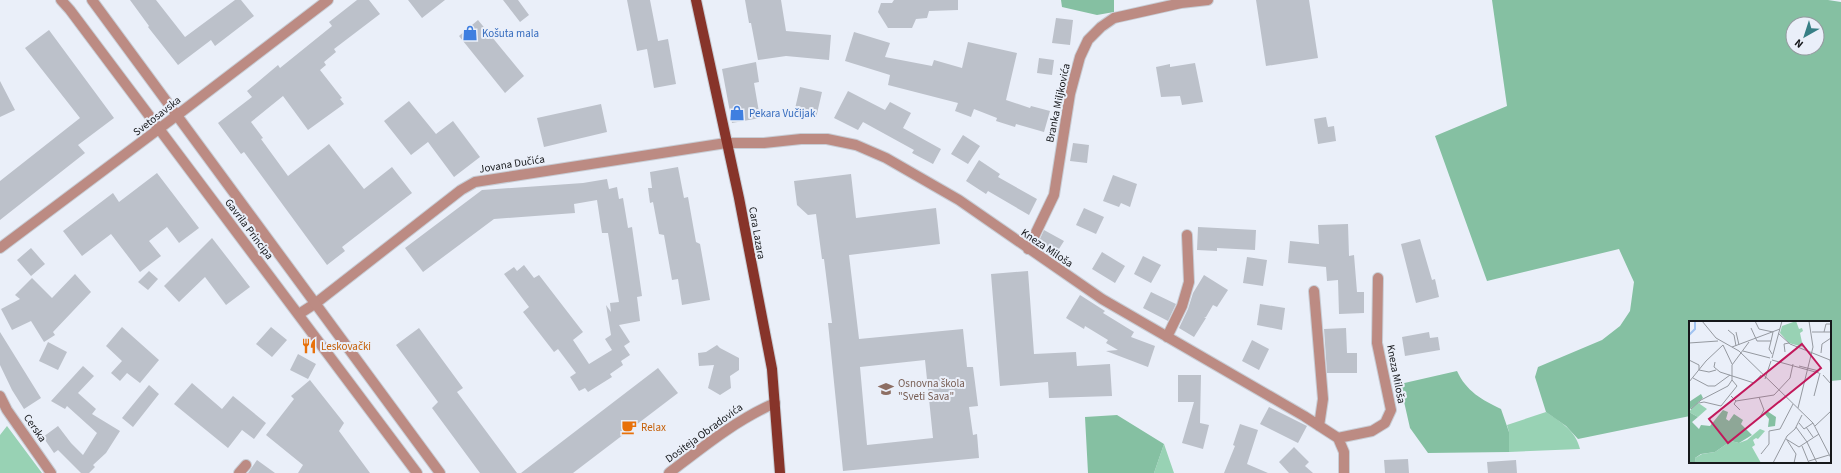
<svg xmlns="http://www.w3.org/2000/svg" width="1841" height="473" font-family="'Source Sans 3',sans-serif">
<rect width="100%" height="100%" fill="#eaeff9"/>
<path fill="#98d2b4" d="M1546,412C1561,422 1576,431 1580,449L1509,452V432L1507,425Z
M7,426L42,473H0V435Z
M1164,444L1174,473H1154Z"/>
<path fill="#85c0a2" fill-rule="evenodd" d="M1061,0H1114V12L1097,15L1062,7Z
M1492,0H1828L1841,2V380L1830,381V322H1690V416L1578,439L1566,426L1546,412L1535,377L1538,367L1602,340L1620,326L1630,311L1634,282L1619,249L1487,281L1435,136L1507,106ZM1793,24H1817V48H1793Z
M1457,371C1466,391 1482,400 1501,409L1509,432V452L1428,453L1410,428L1400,384Z
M1117,415L1164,444L1154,473H1088L1085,417Z"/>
<path fill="#bcc1ca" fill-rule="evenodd" d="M130,0H156L185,37L235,0H241L254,16L215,46L211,40L178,65L148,27L149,26Z
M357,0H369L380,14L334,49L336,52L324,62L326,65L320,70L342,98L340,99L344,104L308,130L283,96L251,122L263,138L261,139L288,176L329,144L364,189L392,167L412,193L342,247L345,251L327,265L244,152L241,154L218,123L252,97L247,91L278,65L280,68L332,26L329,22Z
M408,0H445L422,18Z
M503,0H518L529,15L520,22Z
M627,0H650L658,41L668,39L676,84L654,88L647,49L637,51Z
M745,0H781L786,31L831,35L829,60L786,56L758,60L751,23H749Z
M894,0H958V10L929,11L927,18L916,19L912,28H888L878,12L881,3H892Z
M1256,0H1309L1318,58L1266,66Z
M1056,18L1073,20L1070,45L1052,43Z
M478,20L524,76L505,93L459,36Z
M49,30L114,118L78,145L85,153L0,220V181L80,118L25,48Z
M854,32L890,43L885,57L932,66L934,60L962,68L968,42L1017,53L1006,100L1030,108L1031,106L1050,111L1044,132L1016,124L1015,127L996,121L997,118L974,109L971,117L955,111L958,103L888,85L890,75L845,61Z
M1039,58L1054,60L1052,75L1037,73Z
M756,62L759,82L754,83L760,118L732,123L722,69Z
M1195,63L1203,102L1182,105L1180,96L1161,97L1156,67L1170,64V67Z
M0,81L15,110L0,117Z
M800,87L822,92L816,118L794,113Z
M848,91L885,110L890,102L911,113L903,128L941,149L933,164L912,153L914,150L863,122L858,130L834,118Z
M409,101L436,134L453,121L480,157L454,177L428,142L411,155L384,121Z
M601,104L607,132L544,147L537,118Z
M1326,117L1328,127L1334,126L1336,141L1318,144L1314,119Z
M963,135L980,146L968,164L951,154Z
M1073,143L1089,145L1087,163L1070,161Z
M979,160L1000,174L998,177L1037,199L1029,215L988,191L986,194L966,181Z
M678,167L684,198L688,197L696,242L700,244L710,300L682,305L678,279L672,280L664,235L659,234L653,202L650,203L648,188H652L650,172Z
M157,173L199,228L179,243L167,227L149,241L161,256L140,272L111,234L82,256L63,231L113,193L119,202Z
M851,174L856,218L936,208L940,244L849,255L859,339L963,329L967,367H973L978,406L969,407L973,435L977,434L979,458L843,471L828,323H832L824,259H822L816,214L808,215L797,205L794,181ZM925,360L933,438L867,445L860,367Z
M1113,175L1137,184L1130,207L1121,203L1119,207L1103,201Z
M607,179L609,189L617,187L619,199L623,198L628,228L632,227L642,296L637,297L640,321L619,325L630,342L624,346L630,355L621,361L623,365L610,374L612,377L588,392L585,388L579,391L570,377L576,373L558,349L554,352L523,312L529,307L504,274L514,267L517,271L524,265L534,278L539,275L583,332L573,340L589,364L612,350L605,339L611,335L606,305L611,312L610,303L619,302L608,233H602L597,200L574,204L575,213L494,219L423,272L405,248L482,190L583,183Z
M1084,208L1104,217L1096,234L1076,225Z
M1348,224L1349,256L1354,255L1357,292H1364V313L1339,314L1338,280L1327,281L1326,267L1288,263L1290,241L1319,244L1318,225Z
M1198,227L1256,230L1255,250L1217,248V251L1197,250Z
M1044,230L1064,241L1057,252L1039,241Z
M212,238L250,287L226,305L205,277L179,302L164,286Z
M1420,239L1432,280L1435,279L1439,297L1416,303L1401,244Z
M31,248L45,264L31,276L17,260Z
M1102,252L1125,266L1115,283L1092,269Z
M1143,256L1161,265L1151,283L1134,274Z
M1247,257L1267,260L1263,286L1243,283Z
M149,271L158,279L148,290L138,282Z
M1028,271L1034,354L1076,352L1077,366L1110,364L1112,396L1049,398L1048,382L1000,386L991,274Z
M75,274L91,292L53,332L55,335L44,342L31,321L12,330L1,309L20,299L15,295L32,278L52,298Z
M1204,275L1228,290L1217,307L1213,305L1206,317H1204L1206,318L1194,337L1179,328L1188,309L1193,293Z
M1151,292L1176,304L1168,321L1143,308Z
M1080,295L1105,311L1103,313L1134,332L1131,337L1155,346L1148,367L1106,351L1118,350L1106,343L1108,340L1085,326L1084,329L1066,318Z
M1260,304L1285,308L1282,330L1257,325Z
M122,327L159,360L140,383L127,373L120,381L111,373L122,361L106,346Z
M271,327L287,340L272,357L256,344Z
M419,328L463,388L457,392L517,473H480L432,408L438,402L396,345Z
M1346,328L1347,353H1357V373H1327L1324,329Z
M0,332L41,398L24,409L12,390L0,365Z
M1429,332L1430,338L1438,337L1440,350L1405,356L1402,337Z
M1252,340L1269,349L1259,370L1242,361Z
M48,342L67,352L58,370L39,361Z
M717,345L720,348L739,358V370L730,376L731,388L720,395L708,388L714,365L699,366L698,353L706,352Z
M298,354L316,364L308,379L290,370Z
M83,366L94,376L78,393L96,409L92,414L120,431L106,453L93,465L95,467L89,473H81L58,450L54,453L43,437L58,426L71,443L83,455L97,433L67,406L65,409L51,401Z
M658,368L678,393L573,473H521Z
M1178,375H1201L1200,423L1209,425L1203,449L1182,443L1194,402H1178Z
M310,380L344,423L339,431L370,473H298L303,465L266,435L294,399L291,396Z
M192,383L222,409L233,396L266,423L254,439L242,430L228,448L174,404Z
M149,385L159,394L133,427L122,418Z
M1269,407L1307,426L1298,443L1260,424Z
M1240,424L1258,430L1247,464L1268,473H1224L1235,446L1233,445Z
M1294,447L1309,462L1305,466L1313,473H1289L1279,462Z
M1408,459L1409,473H1385L1384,460Z
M257,460L275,473H248Z
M1516,460L1517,473H1488L1487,462Z"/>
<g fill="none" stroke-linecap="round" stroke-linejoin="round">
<g stroke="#c8cdd5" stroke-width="12">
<path id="minor" d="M176,116L328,0
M1028,249L1054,195L1070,94L1080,57L1088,40L1101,27L1114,18L1181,3L1208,0
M1314,291L1323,399L1319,426
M299,314L316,303L461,190L475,182L726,143H764L801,139H827L856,145L886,158L959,200L1102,299L1304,416L1338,438L1344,452V473
M1167,337L1182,306L1189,282L1187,235
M0,396L7,410L51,473
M1338,438L1372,431L1385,423L1391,410L1377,343L1378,278
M239,473L246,465"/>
</g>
<g stroke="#c8cdd5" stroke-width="12">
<path id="tertiary" d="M61,0L70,10L417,473
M92,0L440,473
M0,248L176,116
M669,473C703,447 736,420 775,403"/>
</g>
<g stroke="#c8cdd5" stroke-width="12">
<path id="primary" d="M696,0L739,198L772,369L780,473"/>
</g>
<use href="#minor" stroke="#bc8b83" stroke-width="10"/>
<use href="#tertiary" stroke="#bc8b83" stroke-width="10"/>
<use href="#primary" stroke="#87342a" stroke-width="10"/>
</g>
<defs>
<g id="shop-bare" transform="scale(1.2)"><path d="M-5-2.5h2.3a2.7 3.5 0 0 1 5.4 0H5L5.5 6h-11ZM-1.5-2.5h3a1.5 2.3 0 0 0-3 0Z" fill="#3f7fe0" stroke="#eaeff9" stroke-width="2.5" paint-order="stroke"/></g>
<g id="restaurant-bare" transform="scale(1.2)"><path d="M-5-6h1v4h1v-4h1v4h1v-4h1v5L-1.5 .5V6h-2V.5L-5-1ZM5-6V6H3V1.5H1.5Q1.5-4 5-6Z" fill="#e8710a" stroke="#eaeff9" stroke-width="2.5" paint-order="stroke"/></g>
<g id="school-bare" transform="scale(1.2)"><path d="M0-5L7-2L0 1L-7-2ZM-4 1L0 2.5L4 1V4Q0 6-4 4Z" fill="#8d6e63" stroke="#eaeff9" stroke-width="2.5" paint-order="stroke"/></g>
<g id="cafe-bare" transform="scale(1.2)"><path d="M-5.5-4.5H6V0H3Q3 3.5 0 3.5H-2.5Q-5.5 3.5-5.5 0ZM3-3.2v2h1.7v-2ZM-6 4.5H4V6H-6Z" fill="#e8710a" stroke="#eaeff9" stroke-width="2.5" paint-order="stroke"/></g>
</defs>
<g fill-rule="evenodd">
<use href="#shop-bare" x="470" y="33"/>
<use href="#shop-bare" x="737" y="113"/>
<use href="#restaurant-bare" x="309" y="346"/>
<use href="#school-bare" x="886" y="389"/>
<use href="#cafe-bare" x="629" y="427"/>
</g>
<g text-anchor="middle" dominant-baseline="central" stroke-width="4" stroke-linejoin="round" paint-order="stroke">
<g font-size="11" fill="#366cbe" stroke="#eaeff9" text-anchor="start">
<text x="482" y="33">Košuta mala</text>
<text x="749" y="113">Pekara Vučijak</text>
</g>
<g font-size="11" fill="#16181b" stroke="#eaeff9">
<text transform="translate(1058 103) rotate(-78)">Branka Miljkovića</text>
<text transform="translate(157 116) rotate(-38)">Svetosavska</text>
<text transform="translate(512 164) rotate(-9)">Jovana Dučića</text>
<text transform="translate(249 229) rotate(53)">Gavrila Principa</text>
<text transform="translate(757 233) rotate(80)">Cara Lazara</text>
<text transform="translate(1047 248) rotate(34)">Kneza Miloša</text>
<text transform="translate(1396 374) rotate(79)">Kneza Miloša</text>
<text transform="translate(35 428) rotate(55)">Cerska</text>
<text transform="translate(704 433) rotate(-36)">Dositeja Obradovića</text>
</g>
<g font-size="11" fill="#c56008" stroke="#eaeff9" text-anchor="start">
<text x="321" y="346">Leskovački</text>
<text x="641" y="427">Relax</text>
</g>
<g font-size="11" fill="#785e54" stroke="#eaeff9" text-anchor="start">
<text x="898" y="383">Osnovna škola<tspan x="898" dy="13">"Sveti Sava"</tspan></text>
</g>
</g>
<g transform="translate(1689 321)">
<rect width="142" height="142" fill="#eaeff9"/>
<path d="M107,0L110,8L113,7L114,10L111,12L114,26L100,22L91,12L93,5ZM8,81L18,88L9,96L0,91ZM71,108L76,110L69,118L67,117L64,119L66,124L63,126L72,142H7L6,137L13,133L26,131L42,120L50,122L58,119Z" fill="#98d2b4"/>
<path d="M12,73L14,77L0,89V81ZM34,89L39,91L37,98L40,100L45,93L54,99L52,103L63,114L50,122L42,120L26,131L12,133L6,137L7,142H0V91L9,96L3,101L10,108L12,104L21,105ZM78,90L87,96L86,105L79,106L80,98L75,92Z" fill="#85c0a2"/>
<path fill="none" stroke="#a1c3f1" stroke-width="2" d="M0,14L6,8V0"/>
<path fill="none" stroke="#9599a0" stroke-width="1" d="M13,0L27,17L50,30L124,102L142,137M62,7L68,20H82L84,11L70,8L66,0M39,9L45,14L47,25M47,11L50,24M123,11H142M135,11L137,3H142M89,12L101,23L141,39L142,45M82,20L80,28L83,33M0,22L29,20M34,24L43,43M43,26L91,8M54,30L81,37M96,31L95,23L100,22M132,32L133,23L142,17M83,37L93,0M0,39L10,44V49L20,51L27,49M83,39L130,52M26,41L25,46L31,51L65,62L72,54M110,45L130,50M134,54L142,63M4,57L19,65H26L41,54M76,58L82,40M0,61L17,40L34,24M42,75L47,80L85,74L101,57L104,43M125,75L131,52M70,76L75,89L71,96M47,80L45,83L51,89M10,82L15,81L32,85L48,65L43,59M109,87L124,26L120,0M2,88L12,79L39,65L43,59V44L60,21M110,102L115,108L124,102M126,105L142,90M107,106L118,121L128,142M117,106L124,116M97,118L110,126L130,113M98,119L107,133L105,142M113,125L120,142M72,133L80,123V110L91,108L104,83M120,140L140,134M84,142L98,115L106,108L113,94"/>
<path fill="#c2185b" fill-opacity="0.15" stroke="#c2185b" stroke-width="2" d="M113,23L132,47L39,122L20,98Z"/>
<rect width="142" height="142" fill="none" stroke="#16181b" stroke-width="2"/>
</g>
<g transform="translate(1805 36) rotate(219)"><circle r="19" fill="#eaeff9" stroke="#9599a0"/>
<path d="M0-3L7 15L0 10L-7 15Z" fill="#377f85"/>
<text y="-6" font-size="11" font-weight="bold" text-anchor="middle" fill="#16181b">N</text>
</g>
</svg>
